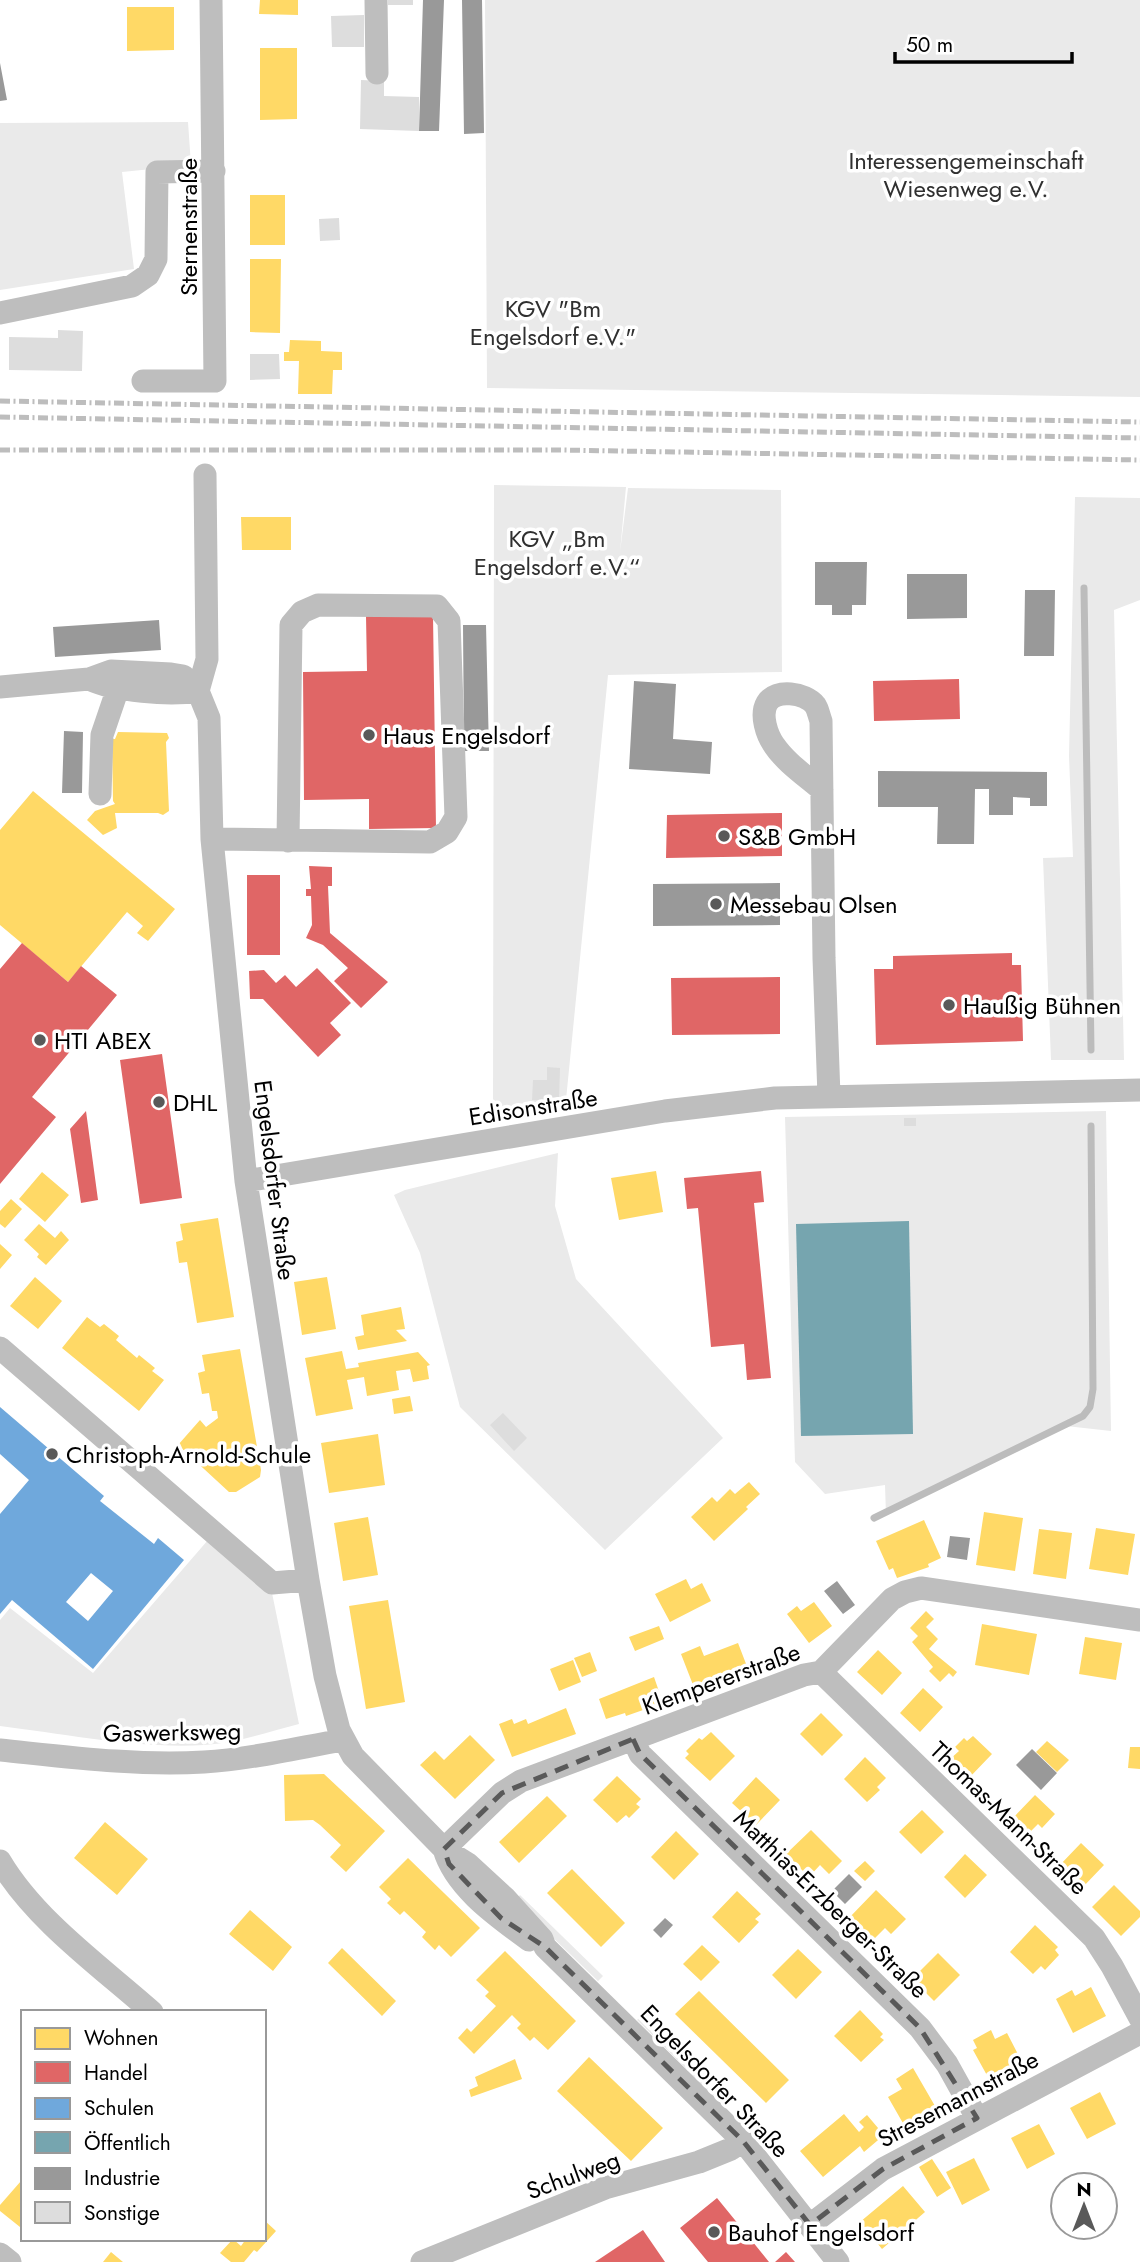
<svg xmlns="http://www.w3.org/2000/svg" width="1140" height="2262" font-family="Jost,sans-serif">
<rect width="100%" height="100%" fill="#fff"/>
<path fill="#eaeaea" d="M485,0H1140V397L487,388Z
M188,122L191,165L122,172L134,269L0,290V123Z
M494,485L626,487L620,552L628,488L781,490L782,672L608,675L566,1100L493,1111Z
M1075,497L1140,498V600L1114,610L1124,1060H1051L1043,858L1073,857L1069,756Z
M1106,1111L1111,1431L1066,1426L886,1515L885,1485L825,1494L795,1462L785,1117Z
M558,1153L555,1206L576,1279L723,1438L605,1550L460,1407L420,1253L394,1195L405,1190Z
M208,1540L272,1593L299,1724C268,1732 236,1743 204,1745C138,1749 66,1734 0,1726V1620L10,1608L93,1673Z
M520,1895L603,1976L598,1981L515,1901Z
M643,2014L730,2099L724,2106L637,2020Z"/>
<path fill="#ffd966" d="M260,0H298V15L259,14Z
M127,7H174V50L127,51Z
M260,48H297V119L260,120Z
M250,195H285V245H250Z
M250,259H281L280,333L250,332Z
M290,340L321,341V351L342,352V370H333L332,394H298L299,361H284V352H289Z
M241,517H291V550H242Z
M118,732L167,733L169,738L166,742L169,811L163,815L158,813H115L117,828L103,835L87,820L95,811L115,804L113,801L112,739H115Z
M33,791L175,909L148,941L137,933L143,926L127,912L68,982L0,925V830Z
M656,1171L663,1212L619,1220L611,1178Z
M42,1172L69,1195L45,1222L19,1199Z
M11,1199L22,1209L5,1228L0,1224V1211Z
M218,1218L234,1317L197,1323L187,1262L179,1263L176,1242L183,1240L180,1224Z
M39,1224L55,1238L61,1231L69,1240L46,1265L37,1257L39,1254L24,1240Z
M0,1244L12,1255L0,1269Z
M35,1277L62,1301L38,1329L10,1306Z
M327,1277L336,1329L302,1335L294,1282Z
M401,1307L405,1329L396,1330L407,1341L358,1350L355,1337L364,1335L361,1315Z
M87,1317L100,1327L104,1324L119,1336L116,1340L137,1358L139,1355L155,1368L152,1371L164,1380L139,1411L62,1348Z
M240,1349L261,1470L260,1477L236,1492H229L178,1445L200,1420L206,1427L218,1418L217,1411H212L209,1393L202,1394L198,1373L205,1371L202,1355Z
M342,1351L346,1369L359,1367L358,1363L418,1352L430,1365L427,1366L429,1379L413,1382L410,1369L396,1371L399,1390L367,1396L364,1377L347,1380L353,1409L316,1416L305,1358Z
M410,1396L413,1411L394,1414L392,1399Z
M378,1434L385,1485L329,1493L321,1443Z
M749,1482L760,1494L746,1507L748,1509L714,1541L691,1517L712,1497L717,1502L730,1489L735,1494Z
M984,1512L1023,1518L1015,1571L976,1565Z
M368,1517L378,1575L343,1581L334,1523Z
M924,1520L941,1558L928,1564L929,1567L897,1578L893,1568L889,1570L876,1541Z
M1096,1528L1135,1534L1128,1575L1089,1569Z
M1039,1529L1072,1533L1066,1579L1033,1574Z
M686,1579L691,1589L702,1583L711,1601L670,1622L655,1594Z
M388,1600L405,1702L366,1709L349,1606Z
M814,1602L832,1626L809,1643L787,1614L797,1606L801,1611Z
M926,1611L934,1619L926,1627L938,1639L929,1649L957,1672L953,1677L949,1673L940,1682L929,1671L933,1667L912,1642L918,1636L910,1628Z
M982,1624L1037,1634L1029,1675L975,1665Z
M659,1626L664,1639L635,1651L629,1637Z
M1085,1637L1122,1643L1116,1680L1079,1674Z
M738,1643L748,1669L695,1690L681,1654L700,1646L704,1656Z
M878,1650L902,1673L882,1695L857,1672Z
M590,1652L597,1671L582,1677L574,1658Z
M573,1660L581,1682L559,1691L550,1669Z
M654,1677L663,1703L626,1716L625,1713L606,1719L599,1699Z
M923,1688L943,1707L920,1732L900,1713Z
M566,1708L576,1734L512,1757L499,1724L512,1719L514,1724L526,1719L528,1724Z
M821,1713L843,1735L822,1756L800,1734Z
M711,1732L735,1756L710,1781L685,1758L689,1754L686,1751L699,1738L702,1740Z
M470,1735L495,1760L455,1799L420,1765L435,1751L444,1760Z
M973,1736L992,1754L968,1779L949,1760L959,1751L955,1747L964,1738L967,1741Z
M1047,1741L1069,1760L1057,1772L1036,1752Z
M1130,1747H1140V1769L1128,1768Z
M865,1757L886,1778L877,1787L880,1790L867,1802L844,1779Z
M324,1774L385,1831L346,1872L330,1857L341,1845L320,1825L313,1820L285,1821L284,1775Z
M617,1776L641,1799L636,1804L640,1807L629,1818L626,1815L617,1823L593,1800Z
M756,1777L780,1800L756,1825L732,1803Z
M1035,1795L1055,1814L1042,1828L1038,1824L1027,1835L1011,1820Z
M547,1796L567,1816L519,1863L499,1842Z
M922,1810L944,1832L921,1854L899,1832Z
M105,1822L148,1859L117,1895L74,1858Z
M811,1830L842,1861L829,1874L820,1865L809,1877L786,1854Z
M676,1831L699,1854L674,1880L651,1857Z
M1081,1843L1104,1865L1081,1889L1058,1867Z
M965,1854L987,1875L965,1898L944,1877Z
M408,1858L480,1928L451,1957L439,1945L435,1950L422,1937L426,1932L404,1911L400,1915L387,1903L391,1899L379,1887Z
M865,1861L875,1871L865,1881L854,1871Z
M572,1869L625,1923L601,1947L547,1893Z
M1114,1885L1140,1911V1917L1121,1936L1092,1907Z
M876,1890L906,1919L891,1934L885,1928L871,1942L848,1919Z
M737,1891L761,1914L755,1919L759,1922L739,1943L712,1917Z
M250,1910L292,1947L273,1971L229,1934Z
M1035,1925L1058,1947L1055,1950L1059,1955L1045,1970L1041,1966L1033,1974L1010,1952Z
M702,1945L720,1962L701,1981L683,1964Z
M342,1948L396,2001L382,2016L328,1963Z
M798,1949L822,1972L796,1999L772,1975Z
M505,1951L576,2021L548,2050L534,2037L530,2041L517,2028L521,2024L512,2015L474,2054L458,2038L467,2028L471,2032L496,2006L485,1996L489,1992L476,1980Z
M938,1953L960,1975L934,2001L912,1979Z
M1091,1987L1106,2016L1073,2033L1056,1999L1072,1990L1075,1996Z
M699,1991L789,2080L766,2103L675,2014Z
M860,2010L883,2034L880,2037L884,2040L861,2062L834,2036Z
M991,2030L995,2039L1007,2033L1022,2062L989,2079L973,2050L977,2048L973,2040Z
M589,2057L663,2128L631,2161L557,2091Z
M515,2059L522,2079L471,2097L469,2090L478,2086L475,2077Z
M913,2068L935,2106L933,2107L936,2113L917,2124L914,2119L904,2125L888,2097L902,2089L896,2079Z
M1100,2092L1116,2124L1087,2139L1070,2108Z
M844,2114L859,2132L864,2127L859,2122L867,2115L884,2135L864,2152L860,2146L823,2177L800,2151Z
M1039,2124L1055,2154L1027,2169L1011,2138Z
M974,2158L990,2190L962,2205L946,2172Z
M932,2159L951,2188L937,2197L919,2167Z
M21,2181L23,2183V2224L20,2227L0,2211V2205Z
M903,2186L925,2212L882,2249L860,2222Z
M264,2220L276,2231L257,2252L254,2250L244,2262H231L220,2253L233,2239L241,2246L246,2239H264Z
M111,2252L123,2262H103Z"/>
<path fill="#e06666" d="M433,615L436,828L369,829V799L304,800L303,672L367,671L366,616Z
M959,679L960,719L874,721L873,681Z
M782,813V856L666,858L667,815Z
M309,866L332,867V886H328L330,933L388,982L361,1008L334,981L348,968L323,945L306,938L312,925L311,896H306V889H311Z
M247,875H280V955H247Z
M22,943L68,982L81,966L117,995L32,1097L56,1117L0,1184V969Z
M1012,953V965H1021L1023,1041L876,1045L874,969H893V956Z
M317,968L351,1003L330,1023L341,1035L318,1057L263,999H250L249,971L264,970L276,983L285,975L296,987Z
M780,977V1034L672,1035L671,978Z
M162,1054L182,1198L140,1204L120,1060Z
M86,1111L98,1200L81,1203L70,1129Z
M761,1171L764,1202L754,1203L771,1378L747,1380L744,1344L711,1347L698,1208L687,1209L684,1178Z
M717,2198L748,2236L769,2262H708L680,2228Z
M643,2230L665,2262H595Z
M786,2252L795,2262H775Z"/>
<path fill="#6fa8dc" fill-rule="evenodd" d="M0,1407L104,1496L100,1501L154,1544L158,1538L184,1560L93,1669L12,1600L0,1614V1514L29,1480L0,1454ZM91,1573L113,1591L88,1621L66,1602Z"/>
<path fill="#76a5af" d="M909,1221L913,1434L801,1436L796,1224Z"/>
<path fill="#999" d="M423,0H444L439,131H419Z
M462,0H482L484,133L464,134Z
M0,63L7,100L0,101Z
M815,562H867L866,605H852V615H832V605H815Z
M907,574H967V618L907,619Z
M1025,590H1055L1054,656H1024Z
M159,620L161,650L55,657L53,627Z
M463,625H486L489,751H464Z
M634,681L676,684L673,739L712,742L710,774L629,769Z
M64,731L83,732L82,793H62Z
M878,771L1047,772V806H1030V798L1013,797V815H989V789H975L974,844H937L938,807H878Z
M780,883V925L653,926V884Z
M950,1536L970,1538L967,1560L947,1557Z
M837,1581L855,1605L843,1614L824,1591Z
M1032,1749L1057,1773L1041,1790L1016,1765Z
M849,1874L862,1887L845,1904L832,1891Z
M665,1918L673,1925L661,1938L653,1930Z"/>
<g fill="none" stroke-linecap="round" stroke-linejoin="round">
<path stroke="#bcbcbc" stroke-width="7" d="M1084,588L1091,1050
M874,1518L1083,1416L1090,1407L1093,1389L1091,1126"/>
</g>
<path fill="#ddd" d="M388,0H413V5H388Z
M364,15V47H332L331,16Z
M361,80L384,81V96L419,97V131L360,129Z
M339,218L340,240L320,241L319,219Z
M58,330L83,331L82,371L9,370V337L58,338Z
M250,354H279L280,379L250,380Z
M547,1067L560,1068L559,1101L532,1100L533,1080H547Z
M904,1118H916V1126H904Z
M503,1413L527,1438L514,1451L490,1425Z"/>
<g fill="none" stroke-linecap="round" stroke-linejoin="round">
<path stroke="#bebebe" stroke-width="23" d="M376,0L377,73
M0,313L132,286L148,275L156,259L157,172L214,171
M143,381H215L211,0
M89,679C115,691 169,696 198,691
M0,687L89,679L111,671L171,674L183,676L191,683L198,691L209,718L212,839L246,1181L308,1580L325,1676L339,1730L353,1756L444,1849L468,1864L505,1898L542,1939L545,1947L743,2141L838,2262
M198,691L207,659L205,475
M822,790C806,776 786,763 774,745C767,735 760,715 767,703C776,688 805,693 815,705C818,709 819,716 821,721L824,958L829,1096
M100,794L102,735L118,688
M212,839L430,842L447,832L456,817L449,621L437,606L318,605L302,612L291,625L288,841
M246,1181L665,1111L775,1098L1140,1090
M0,1348L272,1583L308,1580
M821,1672L1094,1938L1112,1966L1140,2018
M633,1739L640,1754L920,2028L947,2064L977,2118
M0,1750C68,1757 136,1766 204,1762C251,1759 297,1748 343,1740
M444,1849L502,1793L521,1781L804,1675L821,1672L892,1599L905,1592L921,1588L1140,1620
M444,1849C455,1888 498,1917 529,1940
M0,1861C35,1920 100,1966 152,2012
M810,2225L883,2169L1140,2033
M0,2254L10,2262
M422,2262L605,2188L699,2162L731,2149L743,2141"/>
<path stroke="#bdbdbd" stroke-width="5" stroke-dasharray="10 3.5 2 3.5" stroke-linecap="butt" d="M0,401L1140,422
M0,417L1140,438
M0,450H561L1140,460"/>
</g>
<path fill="none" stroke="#595959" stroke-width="5" stroke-dasharray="14 9" stroke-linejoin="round" d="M633,1739L640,1754L920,2028L977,2118L883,2169L810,2225L743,2141L545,1947L501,1918L449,1864L444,1849L502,1793Z"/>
<g fill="#595959" stroke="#fff" stroke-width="2.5">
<circle cx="369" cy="735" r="7"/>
<circle cx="724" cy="836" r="7"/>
<circle cx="716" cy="904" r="7"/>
<circle cx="949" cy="1005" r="7"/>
<circle cx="40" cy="1040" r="7"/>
<circle cx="159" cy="1102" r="7"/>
<circle cx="52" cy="1454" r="7"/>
<circle cx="714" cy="2232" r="7"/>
</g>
<g text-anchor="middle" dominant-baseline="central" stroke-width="7" stroke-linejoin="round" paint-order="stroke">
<g font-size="24" fill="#303030" stroke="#fff">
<text x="966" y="160">Interessengemeinschaft<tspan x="966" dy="28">Wiesenweg e.V.</tspan></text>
<text x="553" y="308">KGV "Bm<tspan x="553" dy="28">Engelsdorf e.V."</tspan></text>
<text x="557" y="538">KGV „Bm<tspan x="557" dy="28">Engelsdorf e.V.“</tspan></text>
</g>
<g font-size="24" fill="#000" stroke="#fff">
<text transform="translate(188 227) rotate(-90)">Sternenstraße</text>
<text transform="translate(533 1107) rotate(-9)">Edisonstraße</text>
<text transform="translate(275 1180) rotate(83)">Engelsdorfer Straße</text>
<text transform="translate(721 1679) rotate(-20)">Klempererstraße</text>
<text transform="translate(172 1732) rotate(-1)">Gaswerksweg</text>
<text transform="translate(1009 1818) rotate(44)">Thomas-Mann-Straße</text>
<text transform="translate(831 1904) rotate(44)">Matthias-Erzberger-Straße</text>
<text transform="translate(715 2081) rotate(46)">Engelsdorfer Straße</text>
<text transform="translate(958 2099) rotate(-28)">Stresemannstraße</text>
<text transform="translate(573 2175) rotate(-20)">Schulweg</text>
</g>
<g font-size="24" fill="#000" stroke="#fff" text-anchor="start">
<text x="383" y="735">Haus Engelsdorf</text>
<text x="738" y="836">S&amp;B GmbH</text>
<text x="730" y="904">Messebau Olsen</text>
<text x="963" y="1005">Haußig Bühnen</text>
<text x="54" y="1040">HTI ABEX</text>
<text x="173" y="1102">DHL</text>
<text x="66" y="1454">Christoph-Arnold-Schule</text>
<text x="728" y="2232">Bauhof Engelsdorf</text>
</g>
</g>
<rect x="21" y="2010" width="245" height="231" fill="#ffffff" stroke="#999999" stroke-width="2"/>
<rect x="35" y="2028" width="35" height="21" fill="#ffd966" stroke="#999999" stroke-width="2"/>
<text x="84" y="2045" font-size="21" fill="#000000">Wohnen</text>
<rect x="35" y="2062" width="35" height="21" fill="#e06666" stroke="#999999" stroke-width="2"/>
<text x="84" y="2080" font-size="21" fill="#000000">Handel</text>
<rect x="35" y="2098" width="35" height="21" fill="#6fa8dc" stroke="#999999" stroke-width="2"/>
<text x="84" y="2115" font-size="21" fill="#000000">Schulen</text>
<rect x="35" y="2132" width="35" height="21" fill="#76a5af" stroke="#999999" stroke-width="2"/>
<text x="84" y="2150" font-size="21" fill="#000000">Öffentlich</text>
<rect x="35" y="2168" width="35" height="21" fill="#999999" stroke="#999999" stroke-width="2"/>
<text x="84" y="2185" font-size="21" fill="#000000">Industrie</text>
<rect x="35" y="2202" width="35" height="21" fill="#dddddd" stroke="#999999" stroke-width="2"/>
<text x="84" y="2220" font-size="21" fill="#000000">Sonstige</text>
<g transform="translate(1084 2206)"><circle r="33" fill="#ffffff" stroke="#999999" stroke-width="2"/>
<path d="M0-5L12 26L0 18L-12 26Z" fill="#595959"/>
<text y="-10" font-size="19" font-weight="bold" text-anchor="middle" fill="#000000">N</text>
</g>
<path d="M895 52v10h177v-10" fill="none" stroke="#000000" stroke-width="3.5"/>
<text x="906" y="52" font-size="21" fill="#000000" stroke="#ffffff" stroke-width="5" paint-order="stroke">50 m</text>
</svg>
